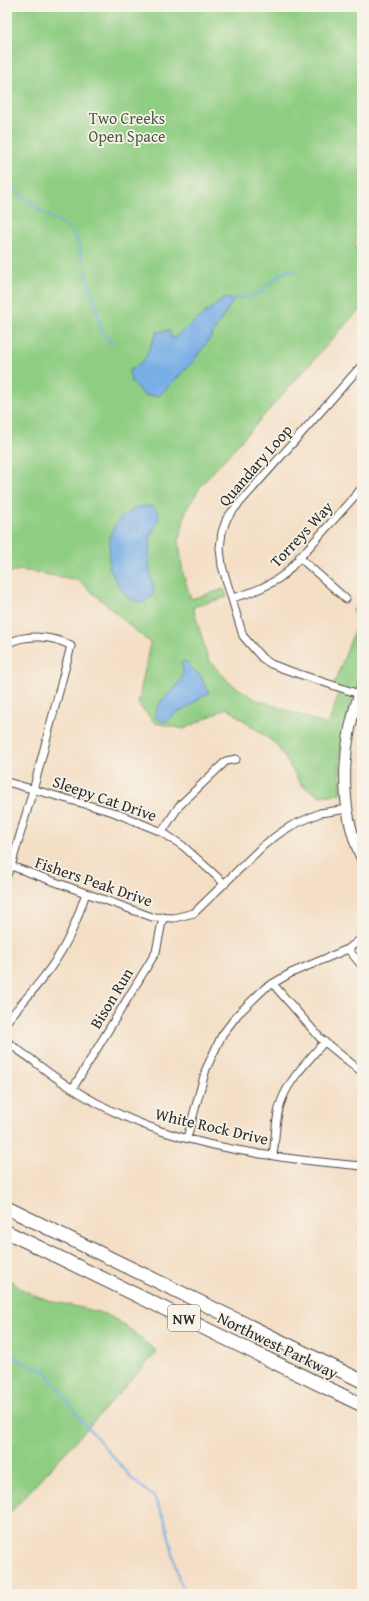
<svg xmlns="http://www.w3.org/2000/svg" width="369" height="1601" font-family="'Gentium Book Plus',serif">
<rect width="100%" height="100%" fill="#f7f3e8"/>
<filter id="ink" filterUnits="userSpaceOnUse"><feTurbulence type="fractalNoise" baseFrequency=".025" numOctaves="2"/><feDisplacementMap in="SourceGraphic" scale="8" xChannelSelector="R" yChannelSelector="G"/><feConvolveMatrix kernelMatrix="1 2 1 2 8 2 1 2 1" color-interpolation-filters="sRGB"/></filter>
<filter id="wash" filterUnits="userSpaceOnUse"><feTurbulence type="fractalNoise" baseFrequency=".012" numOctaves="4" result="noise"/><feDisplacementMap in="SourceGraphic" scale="16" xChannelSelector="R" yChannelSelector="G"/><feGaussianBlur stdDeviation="0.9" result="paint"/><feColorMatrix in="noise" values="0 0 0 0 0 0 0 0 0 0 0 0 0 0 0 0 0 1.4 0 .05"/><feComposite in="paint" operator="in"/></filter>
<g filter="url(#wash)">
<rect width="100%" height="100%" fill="#f4dec5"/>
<path fill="#8fcd82" stroke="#5d7c56" d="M7,7H362V217L355,245L362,265V310L356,313L203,483L186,510L179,542L183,574L191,599L224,589L227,597L193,607L208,659L230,683L255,699L328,725L339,693L332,690L358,621L353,610L360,603H362V674L351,703L342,738L340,761L341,794L320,796L302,785L276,744L227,708L184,729L155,723L138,704L150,643L78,580L21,570L7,573Z
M7,1277C31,1303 72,1303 104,1314C120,1319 144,1341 157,1352L7,1516Z"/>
<path fill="#79afe7" stroke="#526d89" d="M224,298L234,299L210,338L192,363L159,396L144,395L131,381L129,371L144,360L157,332L168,330L173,339Z
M152,506C166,518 155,522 151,535C148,549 149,565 151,579C152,582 154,587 154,591C153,598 147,601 141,603L129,598L120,588L109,567L110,535L118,520L136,507Z
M183,661L187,662L191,668L201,676L209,693L201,697L190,706L175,714L168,720L164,722L159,720L156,717L155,714L161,701L176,687L182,677L183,669L181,664Z"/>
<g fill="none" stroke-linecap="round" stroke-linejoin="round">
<path stroke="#79afe7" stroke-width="2" d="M7,184L38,209L69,229L78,242L82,262
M86,273C88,283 92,293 95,303C100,321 97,331 113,344
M234,299C243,297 253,297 261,292C273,283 280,267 297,271
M7,1351L20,1361L46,1371L79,1417L133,1480L154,1497L165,1520L179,1580L185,1594"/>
</g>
</g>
<g filter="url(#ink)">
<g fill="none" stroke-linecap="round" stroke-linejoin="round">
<g stroke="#494642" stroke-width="9">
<path id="street" d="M299,557L346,599
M232,598C252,593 270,586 286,573L362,488
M7,644C26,633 53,636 71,646L35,783L11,866L7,875
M359,694L284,669L271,664L262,658L243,636L222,566L220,548L222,532L227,518L236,507L362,365
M7,782L113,812L162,832L183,846L225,884
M162,832L179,806L226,761L236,759
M11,866L152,917L174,918L194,913L264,845L280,833L291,826L320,813L348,809
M348,949L362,966
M273,984L321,1039L362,1072
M7,1021C26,998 47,976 62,950C73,932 79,913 86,893
M7,1041C16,1050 27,1055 36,1063C73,1092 117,1116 161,1131C226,1152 295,1160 362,1166
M73,1088L156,952L163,917
M187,1138L206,1069L222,1035L238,1014L265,988L291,973L348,949L362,938
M273,1155C276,1136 275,1115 283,1097C292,1076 310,1059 324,1042"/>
</g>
<g stroke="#494642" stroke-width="12">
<path id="secondary" d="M362,686C342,740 337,805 362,859"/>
</g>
<g stroke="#494642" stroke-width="15">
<path id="highway" d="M7,1208L362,1381
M7,1232L362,1405"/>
</g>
<use href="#street" stroke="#fff" stroke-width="7"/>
<use href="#secondary" stroke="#fff" stroke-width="10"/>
<use href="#highway" stroke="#fff" stroke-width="13"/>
</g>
</g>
<g text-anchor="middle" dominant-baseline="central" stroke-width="3.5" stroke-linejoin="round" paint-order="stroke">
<rect fill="#f7f3e8" stroke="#686764" stroke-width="1" x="168" y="1305" width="32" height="26" rx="3"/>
<g font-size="15" font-weight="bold" fill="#2b2b2b">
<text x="184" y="1318">NW</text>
</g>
<g font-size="16" fill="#495c45" stroke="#f7f3e8">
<text x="127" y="118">Two Creeks<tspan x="127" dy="18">Open Space</tspan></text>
</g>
<g font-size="16" fill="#2b2b2b" stroke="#f7f3e8">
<text transform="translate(255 465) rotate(-49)">Quandary Loop</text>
<text transform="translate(301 534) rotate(-47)">Torreys Way</text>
<text transform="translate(105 798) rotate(19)">Sleepy Cat Drive</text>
<text transform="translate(94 881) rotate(19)">Fishers Peak Drive</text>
<text transform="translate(111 998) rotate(-59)">Bison Run</text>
<text transform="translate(212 1126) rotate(13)">White Rock Drive</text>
<text transform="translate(278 1345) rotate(26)">Northwest Parkway</text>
</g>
</g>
<rect width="369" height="1601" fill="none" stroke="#f7f3e8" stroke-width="24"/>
</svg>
